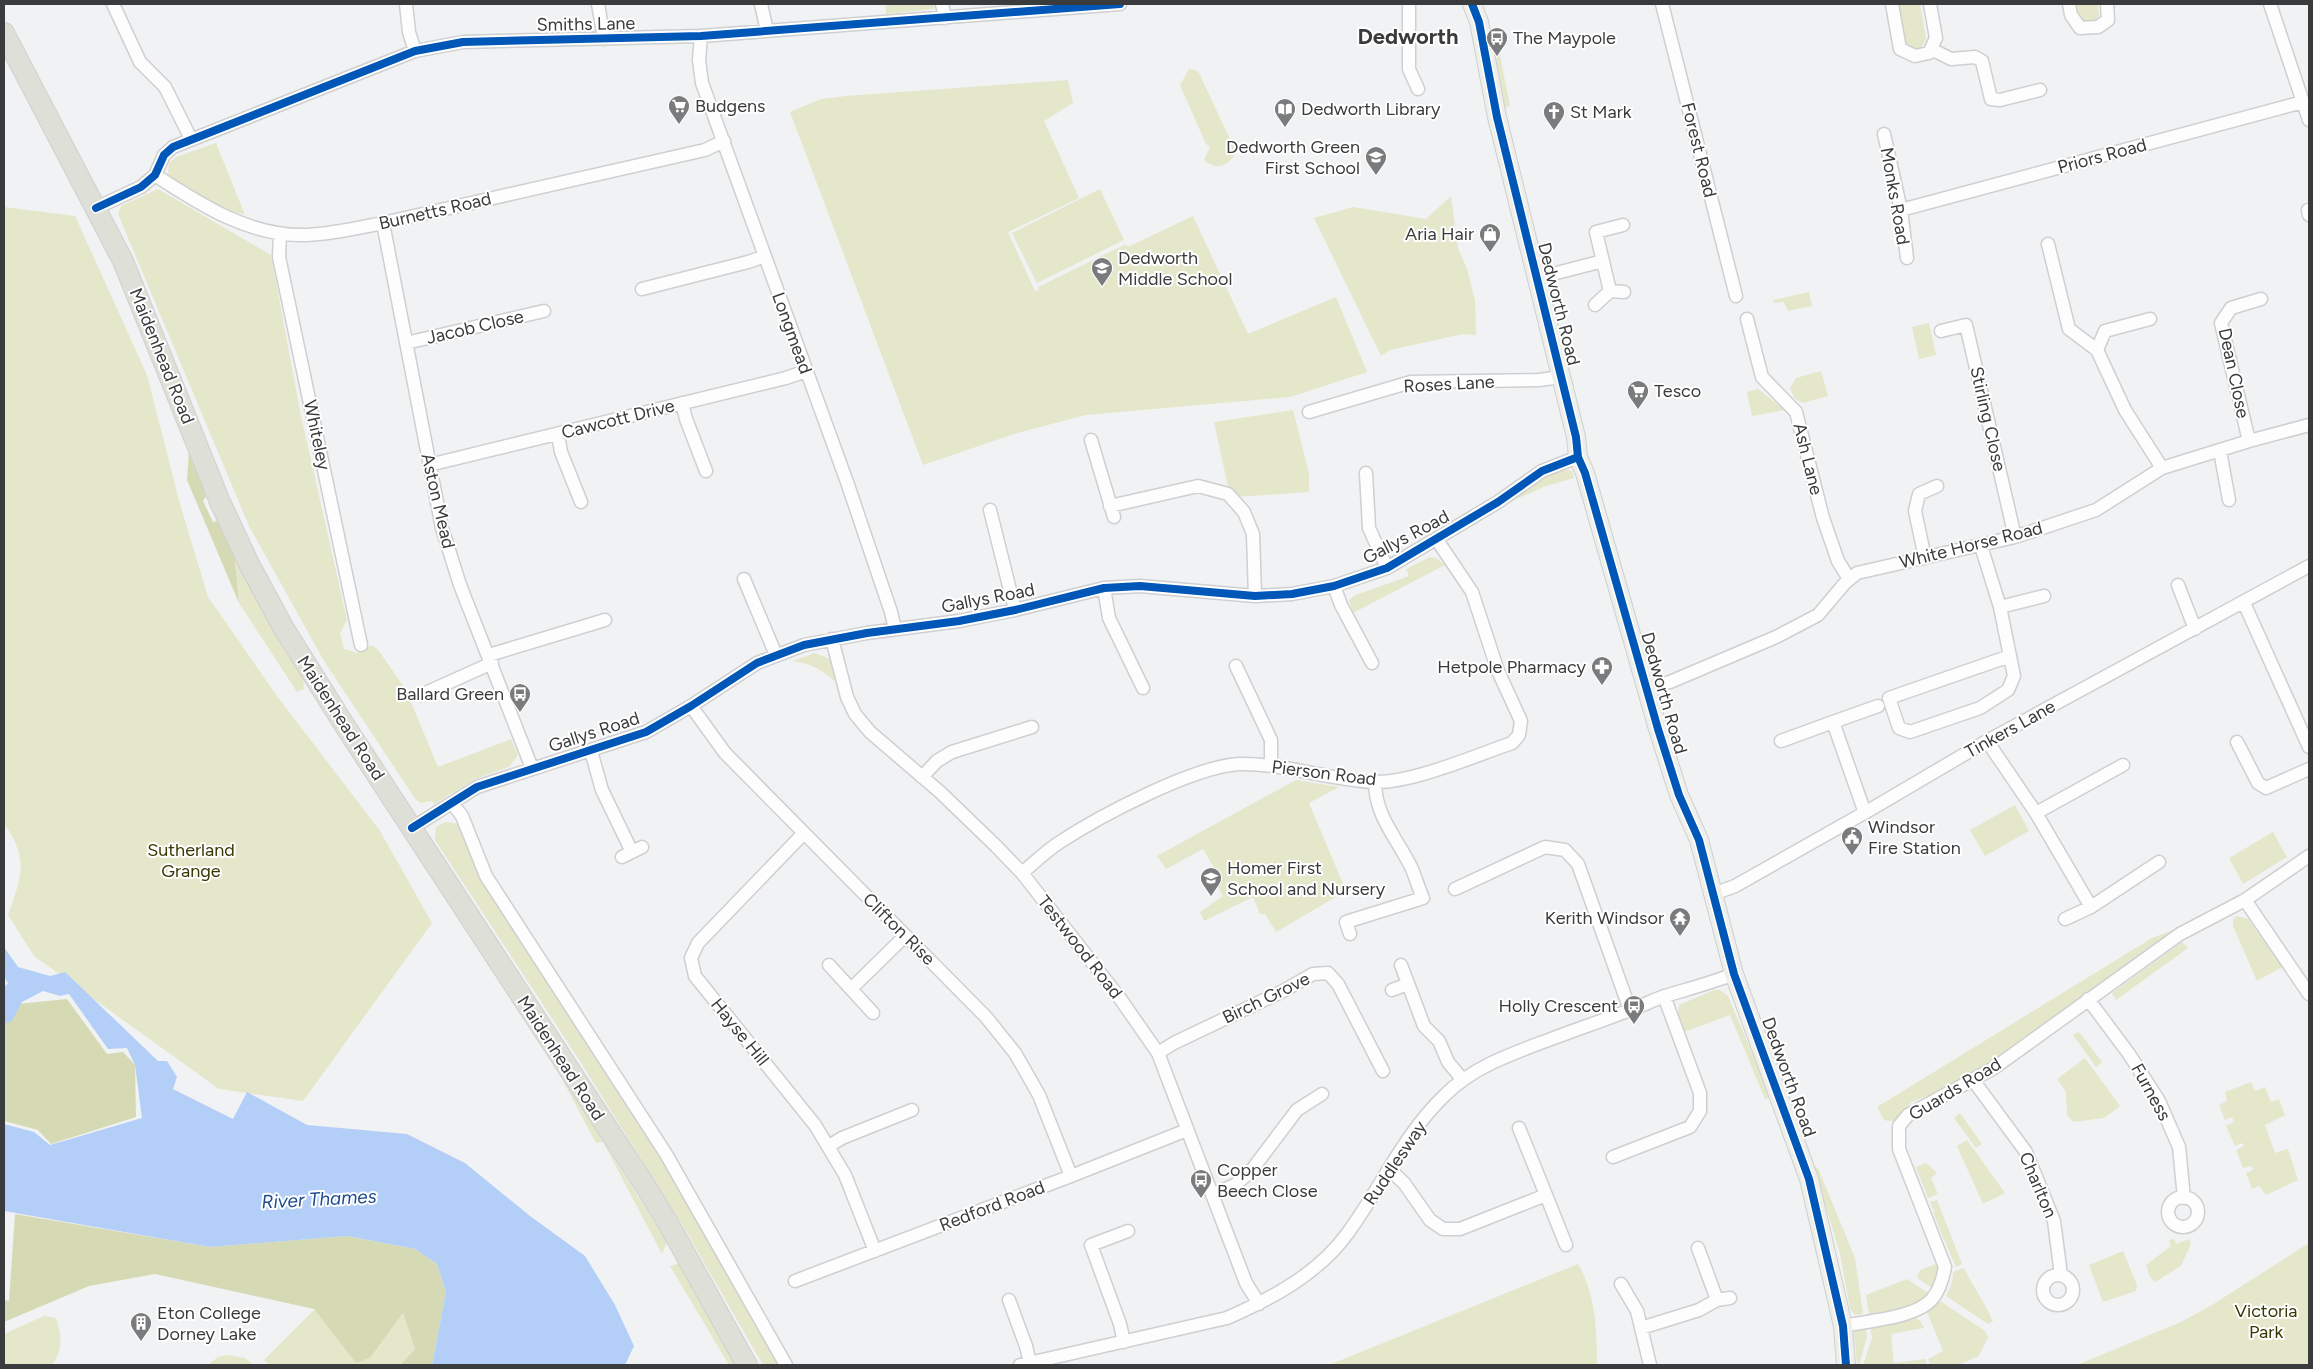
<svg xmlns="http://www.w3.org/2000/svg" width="2313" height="1369" font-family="Figtree,sans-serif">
<rect width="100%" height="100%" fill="#f1f2f4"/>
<path fill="#e4e7ca" d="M886,4H935L933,9L886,14Z
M1895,4H1920L1926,39L1921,48L1910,49L1904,45Z
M2071,4H2098L2099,16L2092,23L2082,24Z
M1499,51L1510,106L1505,107L1495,53Z
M1189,69L1196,70L1199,73L1236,152C1229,166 1217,171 1204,160L1210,147L1206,144L1180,85Z
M1068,80L1073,103L1044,121L1079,198L1008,232L1035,291L1039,290L1038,287L1126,244L1128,247L1193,216L1248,334L1336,297L1367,372L1290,397L1086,415L1017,433L923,465L790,112L821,99L846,96Z
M216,143L245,215L222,208L172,182L168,173L169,163L176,157Z
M158,189L271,255L300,411L347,620L340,633L344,649L357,653L372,645L379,651L406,690L438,767L511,739L518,755L509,767L475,779L434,804L432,801L421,803L416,800L324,661L249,526L118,214L121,206Z
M1100,189L1124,240L1037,283L1012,233Z
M1451,196L1458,248L1467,269L1475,300L1476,335L1463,334L1390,350L1381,356L1314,218L1353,207L1426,219Z
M4,207L75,216L147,375L180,504L208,597L277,696L380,831L432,923L303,1101L219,1089L34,956L8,915C21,878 30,859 4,824Z
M1809,292L1812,306L1788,311L1784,302L1774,303L1773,300Z
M1929,323L1936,355L1919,359L1912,327Z
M1821,371L1828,396L1803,403L1795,399L1790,388L1796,378Z
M1758,389L1785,410L1752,416L1747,392Z
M1293,410L1309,474V492L1236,497L1229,491L1214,422Z
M1557,468L1572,471L1574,478L1546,486L1505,504Z
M1430,557L1436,558L1445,565L1353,613L1349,600L1356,595L1409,576L1406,569Z
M235,559L303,679L304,689L297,692L239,603Z
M815,653L830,659L836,680H833C822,669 808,663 792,661Z
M1296,780L1339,787L1309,803L1346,891L1276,932L1265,914H1260L1253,897L1204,921L1200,912L1223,896L1217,885L1222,881L1203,849L1166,869L1157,856Z
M2015,805L2029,831L1985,856L1970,830Z
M445,822L459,824L481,881L666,1166L780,1365H763L680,1221L576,1055L435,840L436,827Z
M2273,832L2287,857L2243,884L2229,858Z
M2237,916L2248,919L2282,967L2257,981L2233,926V919Z
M2176,929L2098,987L1967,1080L1912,1102L1894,1122L1884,1120L1877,1107L2152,938Z
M2182,942L2188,948L2116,1000L2112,993Z
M1714,990H1720L1728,996L1763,1079L1769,1098L1765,1099L1730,1015L1684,1032L1678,1015L1679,1005Z
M2079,1032L2102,1062L2096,1067L2073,1035Z
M2085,1058L2120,1106L2104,1118L2073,1122L2067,1115L2066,1092L2057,1079Z
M555,1066L667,1242L662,1254L603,1142L596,1143Z
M2251,1082L2255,1091L2265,1087L2271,1102L2279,1099L2285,1115L2265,1125L2275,1153L2288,1149L2298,1180L2266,1195L2259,1186L2252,1189L2246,1173L2253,1170L2252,1166L2243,1168L2236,1150L2244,1146L2242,1143L2235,1146L2226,1126L2234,1122L2232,1117L2225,1120L2219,1105L2227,1101L2225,1092Z
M1960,1113L1982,1144L1976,1148L1954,1118Z
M1967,1140L2005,1193L1983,1204L1957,1146Z
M1926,1163L1937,1173L1931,1178L1938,1194L1928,1198L1916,1167Z
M1814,1167L1818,1168L1855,1258L1863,1314L1855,1315L1850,1309L1840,1254Z
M1937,1200L1962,1264L1956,1267L1946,1244L1947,1241L1945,1242L1933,1212L1935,1210L1933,1209L1930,1202Z
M2174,1239L2176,1244L2189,1239L2191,1244L2181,1266L2155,1282L2150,1277L2146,1265L2171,1246L2169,1240Z
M2309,1243V1365H2077L2181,1322L2212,1305Z
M2123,1251L2137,1285L2136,1291L2103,1302L2089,1265Z
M680,1263L738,1365H729L670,1266Z
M1939,1263L1934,1289L1917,1278L1920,1270Z
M1578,1264C1596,1295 1597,1331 1597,1365H1329Z
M1964,1268C1973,1287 1985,1302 1993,1322L1988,1324L1946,1296L1952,1283L1953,1272Z
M1907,1279L1930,1294L1912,1308L1869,1314L1866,1295Z
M1940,1301L1985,1331L1988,1337L1979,1356L1958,1365H1930L1928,1359L1943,1351L1927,1312Z
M315,1309L356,1363L370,1358L403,1313L415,1349L400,1365H269L264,1360Z
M44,1316L56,1318C62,1336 63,1349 52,1365H4V1334Z
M1915,1317L1920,1321L1924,1328L1891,1334L1894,1363L1925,1359L1927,1365H1863L1872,1338L1870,1325Z
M1865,1325L1867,1337L1859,1365H1857L1854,1332Z
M228,1355L245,1358L254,1365H208L218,1357Z"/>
<path fill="#d6dab4" d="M189,449L206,497L203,501L213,522L217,521L235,559L239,603L187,480Z
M4,983L17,1004L67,999L107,1054L123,1052L135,1065L136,1117L51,1144L38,1130L4,1121Z
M15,1214L210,1247L347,1236L415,1249L437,1264L446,1292L432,1365H400L415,1349L403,1313L370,1358L356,1363L314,1309L155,1274L89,1286L4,1322V1300L9,1301Z"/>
<path fill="#b3cef7" d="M4,947L18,967L50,976L65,972L158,1061H167L177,1077L173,1089L233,1119L247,1092L307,1125L407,1134L465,1163L530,1216L585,1256L615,1305L634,1346L625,1365H432L446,1292L437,1264L415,1249L347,1236L210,1247L4,1211V1124L34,1132L50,1145L142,1118L135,1065L127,1048L108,1049L69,994L60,996L43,991L22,1002L12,1021L4,1024V988L8,983L4,977Z"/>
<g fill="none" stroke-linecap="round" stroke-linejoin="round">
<g stroke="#cecfd0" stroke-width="15">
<path id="minor" d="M113,4L140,62L165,87L191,139
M406,4L409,32L415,51
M598,4L604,39
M761,4L767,31
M942,4L945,18
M1409,4V69L1418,89
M1662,4L1736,296
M1892,4L1900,49L1915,56L1929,53L1936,38L1930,4
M2069,4L2071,15L2080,28L2098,27L2108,20L2107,4
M2270,4L2309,120
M701,36L699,60L702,83L847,482L891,612L895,629
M1931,49L1951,59L1975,57L1982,61L1991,99L2000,100L2040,90
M1884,134L1901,210L1907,258
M155,175C201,205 250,237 307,235C332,234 358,228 383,223L705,150L724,141
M96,208L141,187L155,175L164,155L173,147L415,51L463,42L701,36L1120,4
M1901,210L2303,102
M2308,210L2309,215
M383,223L442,528L460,585L532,768
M280,234L279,257L361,645
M2048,244L2069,329L2097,350
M1537,278L1603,261
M642,289L748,262L765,256
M1610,291L1596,232L1623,225
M1595,305L1610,291L1624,292
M1747,319L1762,377L1796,412L1823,518L1838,561L1849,579
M2150,319L2105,331L2097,350L2125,410L2162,468
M1941,331L1966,325L2015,537
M406,343L544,311
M682,403L686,419L706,471
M1309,412L1411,382L1539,380L1561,377
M558,435L561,452L581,502
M1091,440L1114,517
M2249,441L2221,323L2231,308L2261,299
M2220,451L2229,500
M429,465L786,378L806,371
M1366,473L1369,528L1387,568
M1110,506L1198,486L1228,494L1244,512L1253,534L1255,596
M990,510L1015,610
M1981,546L2000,607L2014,676L2008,690L1980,708L1910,732L1899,728L1889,698L2010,656
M1925,558L1915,511L1919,494L1937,486
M744,579L776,655
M2178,585L2195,629
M1334,586L1341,605L1372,663
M1104,588L1109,618L1143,688
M2244,603L2309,747
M2000,607L2044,596
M832,639L847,697L855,714L870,732L940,792L996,846L1022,873L1119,997L1158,1053L1246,1283L1259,1304
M489,655L605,620
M1236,666L1271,740V766
M1646,688L1670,682L1776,637L1818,615L1845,583L1857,573L2015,537L2096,510L2162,468L2249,441L2309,425
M421,695L492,663
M691,706L725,753L986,1017L1015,1053L1039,1095L1071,1176
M1781,741L1833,722
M1987,741L2036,813L2091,907
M2237,742L2258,783L2266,788L2309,769
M591,751L602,790L632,852
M922,777L937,761L952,752L1032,727
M452,803L462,816L486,876L666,1154L786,1365
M1865,813L1833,722L1878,706
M2036,813L2123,765
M412,828L477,787L646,732L691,706L757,663L804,645L867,633L959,621L1015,610L1104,588L1140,586L1255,596L1292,594L1334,586L1387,568L1498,502L1542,471L1578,457
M804,833L698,943L691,958L695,976L815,1125L845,1175L875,1251
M622,857L642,847
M1022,873C1034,863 1046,851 1060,842C1100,816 1192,767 1239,764C1284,763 1329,780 1374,782C1413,783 1474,756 1512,743L1519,735L1521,721L1498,671L1472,592L1437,540
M1455,889L1545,847L1565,850L1578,864L1630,1010
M1713,894L1735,886L1873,808L1987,741L2309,566
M2245,900L2309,994
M2065,919L2091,907L2159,862
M1350,934L1346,922L1423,898C1419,889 1416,879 1412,869C1398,839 1375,817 1375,782
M829,965L873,1013
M1401,965L1424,1026L1439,1041L1448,1062L1463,1080
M852,988L905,936
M1392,990L1408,984
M2088,999L2129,1054L2159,1101L2179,1147L2184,1198
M1158,1053L1174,1043L1283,991L1313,974L1328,973L1338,984L1383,1071
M1973,1080L2026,1152L2054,1221L2061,1275
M1519,1128L1546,1195
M829,1146L842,1138L912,1110
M1613,1157L1690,1127L1700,1111V1093L1664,996
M1389,1169L1404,1183L1430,1220L1443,1229H1460L1546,1195L1566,1245
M1212,1195L1235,1185L1251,1171L1297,1110L1322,1094
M2168 1212a15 15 0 1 1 30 0a15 15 0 1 1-30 0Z
M1698,1248L1717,1300
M2043 1290a15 15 0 1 1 30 0a15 15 0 1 1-30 0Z
M795,1281L1071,1176L1187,1130
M1621,1284L1637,1311L1650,1365
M1009,1300L1026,1346L1030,1363
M1843,1326C1867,1321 1916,1318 1932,1299C1940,1290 1943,1278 1945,1267L1899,1149V1126L1908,1115L1994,1068L2180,934L2245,900L2309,856
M1641,1328L1699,1310L1717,1300L1730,1298
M1124,1342L1120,1324L1091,1245L1128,1231
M1020,1365L1227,1318C1271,1299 1318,1274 1347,1234C1381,1188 1403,1135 1445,1095C1474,1066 1514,1053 1551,1039C1578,1029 1604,1020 1630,1010C1642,1006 1653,1000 1665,996C1688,989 1711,983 1734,974"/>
</g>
<g stroke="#cecfd0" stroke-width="20">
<path id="secondary" d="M1472,4L1479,22L1497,117L1576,437L1578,457L1585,473L1658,729L1679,795L1699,840L1734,974L1809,1179L1843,1326L1846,1365"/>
</g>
<g stroke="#cfcfd0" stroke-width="22">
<path id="primary" d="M4,33L123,261L220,502L249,564L283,627L345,726L646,1187L668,1223L747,1365"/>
</g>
<use href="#minor" stroke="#fdfdfd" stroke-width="12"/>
<use href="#secondary" stroke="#eeeeea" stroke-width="18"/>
<use href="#primary" stroke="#dedfd6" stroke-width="20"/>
<g stroke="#fff" stroke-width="11">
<path id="cycleway" d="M1472,4L1479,22L1497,117L1576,437L1578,457L1585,473L1658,729L1679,795L1699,840L1734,974L1809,1179L1843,1326L1846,1365
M96,208L141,187L155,175L164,155L173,147L415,51L463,42L701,36L1120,4
M412,828L477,787L646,732L691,706L757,663L804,645L867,633L959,621L1015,610L1104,588L1140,586L1255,596L1292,594L1334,586L1387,568L1498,502L1542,471L1578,457"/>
</g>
<use href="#cycleway" stroke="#0057b8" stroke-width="8"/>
</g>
<defs>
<g id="bus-pin" transform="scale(1.125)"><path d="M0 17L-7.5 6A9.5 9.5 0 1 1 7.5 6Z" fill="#7a7b7c" stroke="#fff"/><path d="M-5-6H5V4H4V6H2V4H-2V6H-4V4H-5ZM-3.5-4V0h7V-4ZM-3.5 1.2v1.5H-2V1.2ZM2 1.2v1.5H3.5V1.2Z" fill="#fff"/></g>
<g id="supermarket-pin" transform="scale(1.125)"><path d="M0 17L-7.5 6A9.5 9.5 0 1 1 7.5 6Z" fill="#7a7b7c" stroke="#fff"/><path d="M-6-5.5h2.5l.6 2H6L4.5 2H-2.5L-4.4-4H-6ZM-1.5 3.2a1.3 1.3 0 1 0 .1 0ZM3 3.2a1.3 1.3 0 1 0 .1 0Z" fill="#fff"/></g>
<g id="library-pin" transform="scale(1.125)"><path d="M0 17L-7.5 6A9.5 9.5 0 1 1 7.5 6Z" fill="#7a7b7c" stroke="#fff"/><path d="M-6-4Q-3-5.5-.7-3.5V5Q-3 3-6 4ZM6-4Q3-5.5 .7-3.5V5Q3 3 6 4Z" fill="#fff"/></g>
<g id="church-pin" transform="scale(1.125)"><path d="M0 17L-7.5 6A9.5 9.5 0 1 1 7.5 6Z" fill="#7a7b7c" stroke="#fff"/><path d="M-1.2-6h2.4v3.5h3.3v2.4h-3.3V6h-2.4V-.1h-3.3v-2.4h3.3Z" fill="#fff"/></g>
<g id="school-pin" transform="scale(1.125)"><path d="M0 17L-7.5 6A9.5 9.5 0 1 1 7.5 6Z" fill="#7a7b7c" stroke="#fff"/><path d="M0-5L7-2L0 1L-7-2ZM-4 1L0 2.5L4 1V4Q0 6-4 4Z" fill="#fff"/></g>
<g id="shop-pin" transform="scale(1.125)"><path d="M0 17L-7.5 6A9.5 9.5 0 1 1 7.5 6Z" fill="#7a7b7c" stroke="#fff"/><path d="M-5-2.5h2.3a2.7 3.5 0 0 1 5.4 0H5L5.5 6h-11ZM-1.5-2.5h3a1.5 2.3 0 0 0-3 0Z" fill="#fff"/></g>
<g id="pharmacy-pin" transform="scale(1.125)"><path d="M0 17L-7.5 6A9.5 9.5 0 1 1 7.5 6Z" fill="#7a7b7c" stroke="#fff"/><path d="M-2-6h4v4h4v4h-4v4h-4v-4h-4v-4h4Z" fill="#fff"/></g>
<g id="civic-pin" transform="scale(1.125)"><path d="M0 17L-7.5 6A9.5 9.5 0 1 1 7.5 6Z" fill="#7a7b7c" stroke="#fff"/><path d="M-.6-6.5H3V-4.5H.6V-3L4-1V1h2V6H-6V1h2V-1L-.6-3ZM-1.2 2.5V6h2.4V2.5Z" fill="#fff"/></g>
<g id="temple-pin" transform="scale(1.125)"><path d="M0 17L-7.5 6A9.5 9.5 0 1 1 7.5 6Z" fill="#7a7b7c" stroke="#fff"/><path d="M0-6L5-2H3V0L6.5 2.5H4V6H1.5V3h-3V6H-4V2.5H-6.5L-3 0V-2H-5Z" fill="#fff"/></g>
<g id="building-pin" transform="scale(1.125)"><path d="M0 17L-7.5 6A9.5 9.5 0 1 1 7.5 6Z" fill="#7a7b7c" stroke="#fff"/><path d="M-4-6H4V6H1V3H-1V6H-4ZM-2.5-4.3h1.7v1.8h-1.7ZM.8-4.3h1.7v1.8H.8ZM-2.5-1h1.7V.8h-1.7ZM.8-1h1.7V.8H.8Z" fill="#fff"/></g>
</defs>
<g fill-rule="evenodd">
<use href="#bus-pin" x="1497" y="38"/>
<use href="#supermarket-pin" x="679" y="106"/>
<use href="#library-pin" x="1285" y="109"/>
<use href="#church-pin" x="1554" y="112"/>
<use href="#school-pin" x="1376" y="157"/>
<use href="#shop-pin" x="1490" y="234"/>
<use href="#school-pin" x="1102" y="268"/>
<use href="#supermarket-pin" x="1638" y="391"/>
<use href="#pharmacy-pin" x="1602" y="667"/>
<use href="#bus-pin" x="520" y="694"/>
<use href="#civic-pin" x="1852" y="837"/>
<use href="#school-pin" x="1211" y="878"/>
<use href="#temple-pin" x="1680" y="918"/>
<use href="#bus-pin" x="1634" y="1006"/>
<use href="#bus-pin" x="1201" y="1180"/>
<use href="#building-pin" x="141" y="1323"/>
</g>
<g text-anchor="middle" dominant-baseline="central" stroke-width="4" stroke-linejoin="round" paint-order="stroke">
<g font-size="18" fill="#3a3b3c" stroke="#fff">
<text transform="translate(586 24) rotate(-1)">Smiths Lane</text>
<text transform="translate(1699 150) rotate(76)">Forest Road</text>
<text transform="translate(2102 156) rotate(-15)">Priors Road</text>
<text transform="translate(1895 196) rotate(80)">Monks Road</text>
<text transform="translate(435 211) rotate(-13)">Burnetts Road</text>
<text transform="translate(1559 304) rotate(76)">Dedworth Road</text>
<text transform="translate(475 327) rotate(-13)">Jacob Close</text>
<text transform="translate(792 333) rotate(70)">Longmead</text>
<text transform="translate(162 356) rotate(68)">Maidenhead Road</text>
<text transform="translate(2234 373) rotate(78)">Dean Close</text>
<text transform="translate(1449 384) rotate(-3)">Roses Lane</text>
<text transform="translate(618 419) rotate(-14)">Cawcott Drive</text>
<text transform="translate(1988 419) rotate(77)">Stirling Close</text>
<text transform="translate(317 435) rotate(78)">Whiteley</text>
<text transform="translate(1808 459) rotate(76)">Ash Lane</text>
<text transform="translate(438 501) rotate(77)">Aston Mead</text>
<text transform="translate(1406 537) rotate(-28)">Gallys Road</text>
<text transform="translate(1971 545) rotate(-14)">White Horse Road</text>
<text transform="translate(988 598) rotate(-11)">Gallys Road</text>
<text transform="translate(1664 693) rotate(74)">Dedworth Road</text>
<text transform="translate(341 718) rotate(57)">Maidenhead Road</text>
<text transform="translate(2010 729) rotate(-29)">Tinkers Lane</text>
<text transform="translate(594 732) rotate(-18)">Gallys Road</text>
<text transform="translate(1324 773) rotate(7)">Pierson Road</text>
<text transform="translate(899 929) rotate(45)">Clifton Rise</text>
<text transform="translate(1080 947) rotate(52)">Testwood Road</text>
<text transform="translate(1266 998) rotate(-26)">Birch Grove</text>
<text transform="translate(740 1032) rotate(51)">Hayse Hill</text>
<text transform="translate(561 1058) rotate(57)">Maidenhead Road</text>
<text transform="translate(1789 1077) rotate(70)">Dedworth Road</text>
<text transform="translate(1955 1089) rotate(-31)">Guards Road</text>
<text transform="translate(2151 1092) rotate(61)">Furness</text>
<text transform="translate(1395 1163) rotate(-56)">Ruddlesway</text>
<text transform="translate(2038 1185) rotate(67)">Charlton</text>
<text transform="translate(992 1206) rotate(-21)">Redford Road</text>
</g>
<g font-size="18" fill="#3a3b3c" stroke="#fff" text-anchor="start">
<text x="1513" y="38">The Maypole</text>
<text x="695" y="106">Budgens</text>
<text x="1301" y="109">Dedworth Library</text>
<text x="1570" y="112">St Mark</text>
<text x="1360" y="147" text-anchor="end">Dedworth Green<tspan x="1360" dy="21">First School</tspan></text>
<text x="1474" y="234" text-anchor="end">Aria Hair</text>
<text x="1118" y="258">Dedworth<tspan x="1118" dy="21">Middle School</tspan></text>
<text x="1654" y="391">Tesco</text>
<text x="1586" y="667" text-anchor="end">Hetpole Pharmacy</text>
<text x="504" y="694" text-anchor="end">Ballard Green</text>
<text x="1868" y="827">Windsor<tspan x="1868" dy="21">Fire Station</tspan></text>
<text x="1227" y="868">Homer First<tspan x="1227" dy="21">School and Nursery</tspan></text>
<text x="1664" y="918" text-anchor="end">Kerith Windsor</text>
<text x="1618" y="1006" text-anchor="end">Holly Crescent</text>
<text x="1217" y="1170">Copper<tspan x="1217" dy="21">Beech Close</tspan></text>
<text x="157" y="1313">Eton College<tspan x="157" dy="21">Dorney Lake</tspan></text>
</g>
<g font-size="18" fill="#353800" stroke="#fff">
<text x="191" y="850">Sutherland<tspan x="191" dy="21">Grange</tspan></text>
<text x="2266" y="1311">Victoria<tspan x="2266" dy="21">Park</tspan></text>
</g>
<g font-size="19" font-style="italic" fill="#1e4b8f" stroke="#fff">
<text transform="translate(319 1199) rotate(-3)">River Thames</text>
</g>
<g font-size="22" font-weight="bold" fill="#3a3b3c" stroke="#fff">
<text x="1408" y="36">Dedworth</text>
</g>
</g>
<rect width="2313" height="1369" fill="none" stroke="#3a3b3c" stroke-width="10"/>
</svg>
